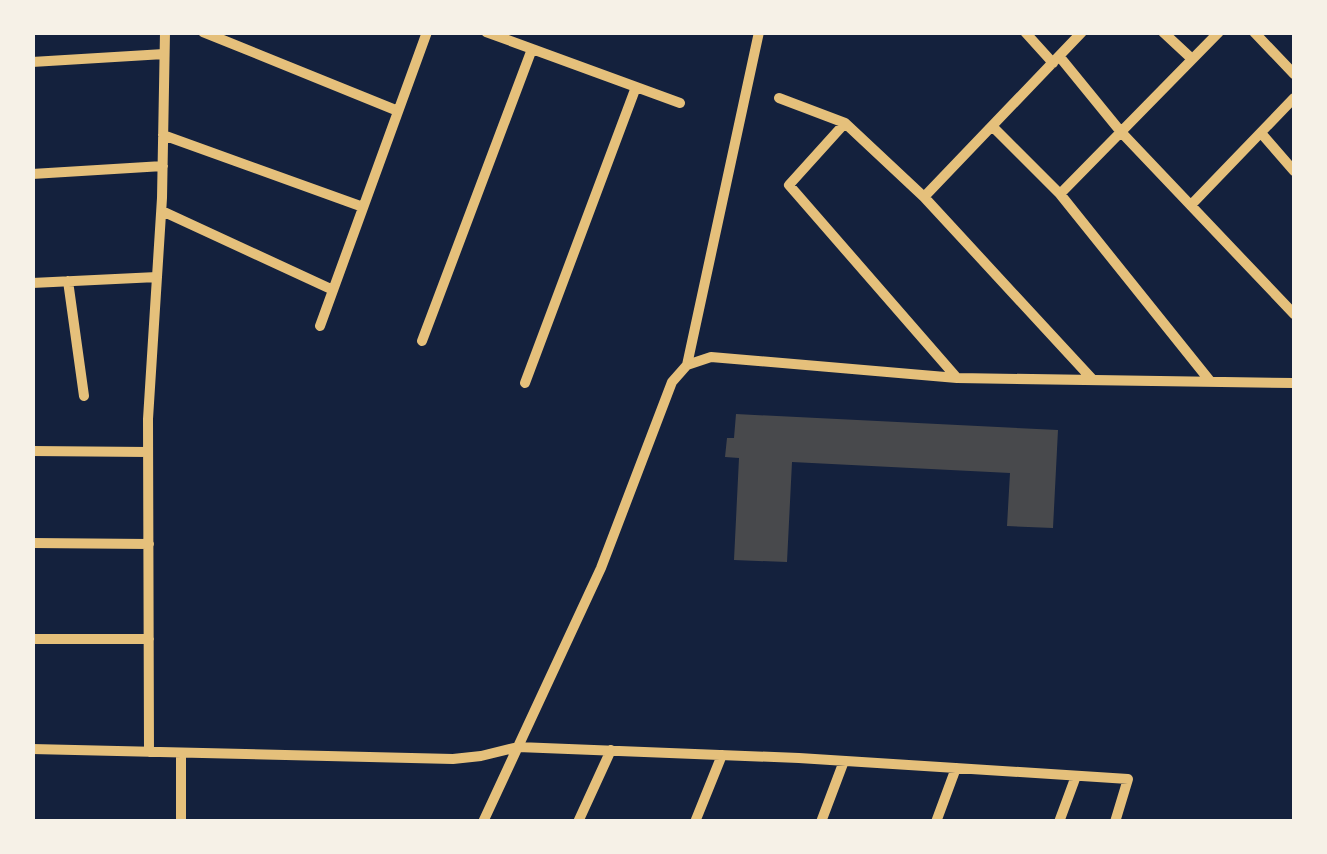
<svg xmlns="http://www.w3.org/2000/svg" width="1327" height="854" font-family="Bitter,serif">
<rect width="100%" height="100%" fill="#14213d"/>
<path fill="#48494c" d="M736,414L1058,430L1053,528L1007,526L1010,473L792,462L787,562L734,560L739,458L725,457L727,438H734Z"/>
<g fill="none" stroke-linecap="round" stroke-linejoin="round">
<path stroke="#e5c07b" stroke-width="10" d="M203,32L398,111
M486,32L680,103
M1025,32L1053,63
M1082,32L924,197L1093,380
M1163,32L1192,59
M1254,32L1294,74
M1059,56L1121,132L1294,314
M32,62L164,54
M779,98L845,123L924,197
M845,123L789,185L957,378
M992,126L1060,194L1210,381
M1261,133L1294,171
M163,135L363,207
M32,174L163,166
M1060,194L1219,32
M1191,205L1294,98
M162,211L333,290
M68,281L84,396
M32,283L157,277
M320,326L427,32
M422,341L532,49
M687,365L711,357L957,378L1294,383
M525,383L636,87
M32,451L148,452
M32,543L149,544
M32,639H149
M32,749L453,759L481,756L518,747L799,758L1128,779L1115,822
M149,752L148,419L162,198L165,32
M181,753V822
M483,822L601,568L672,382L687,365L759,32
M578,822L611,750
M695,822L722,755
M821,822L844,761
M936,822L956,768
M1059,822L1076,776"/>
</g>
<rect width="1327" height="854" fill="none" stroke="#f6f1e7" stroke-width="70"/>
</svg>
